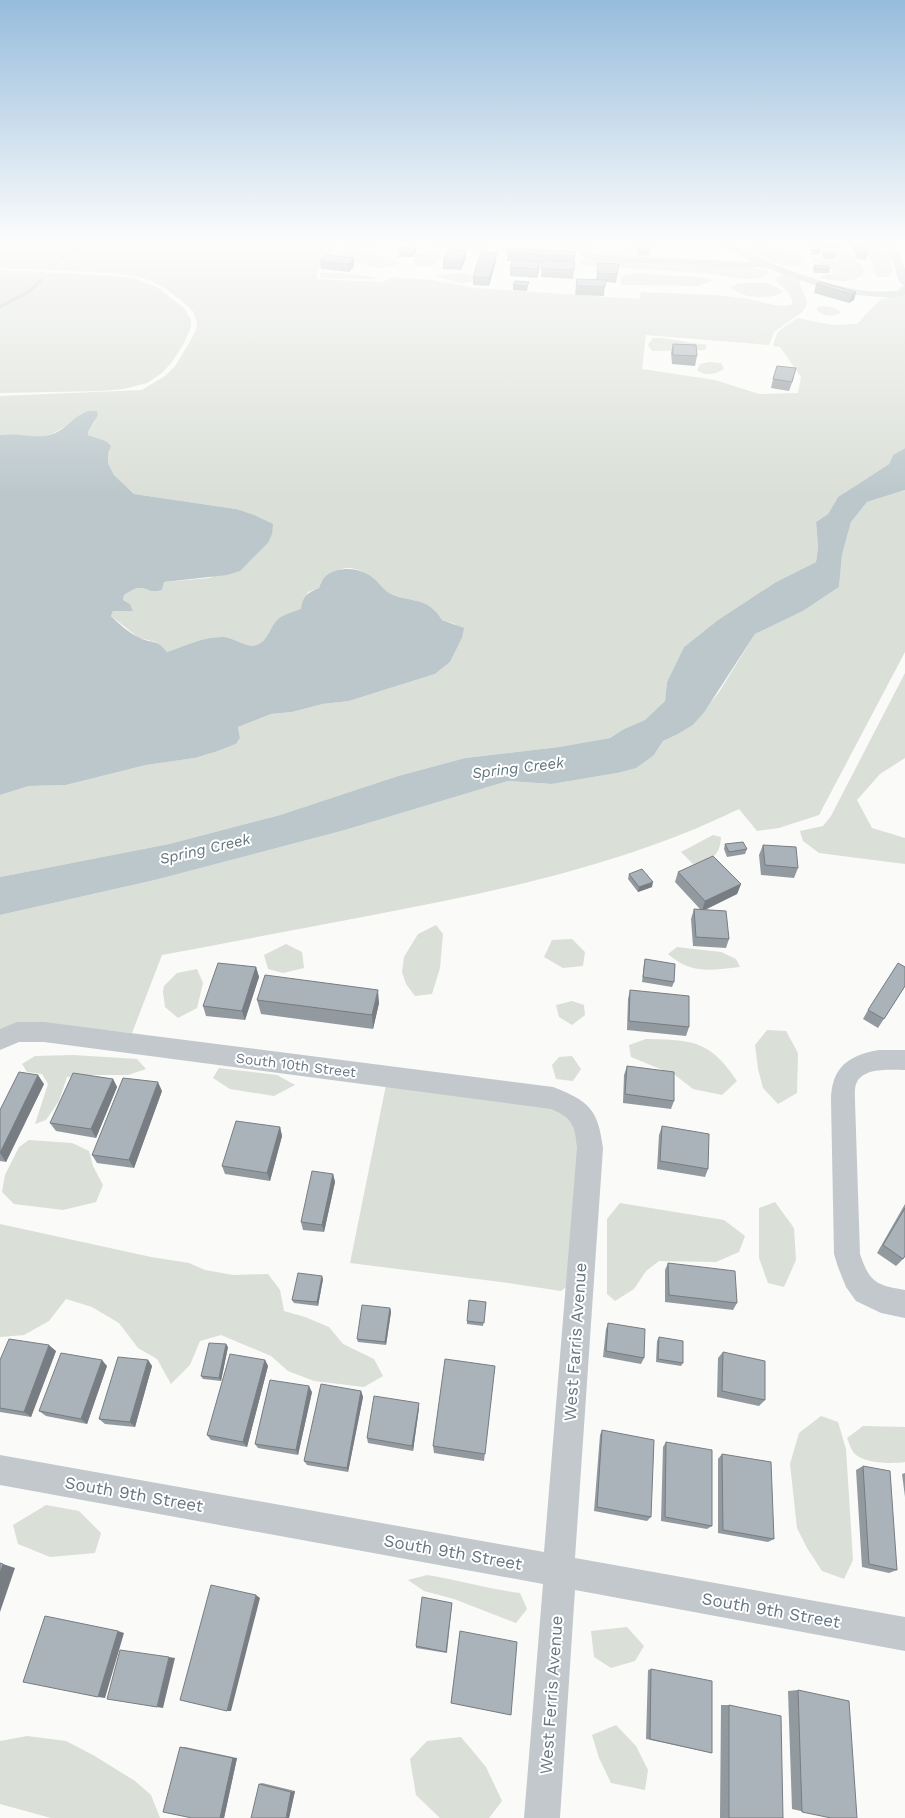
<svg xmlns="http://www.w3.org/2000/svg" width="905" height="1818" font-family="'Work Sans',sans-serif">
<rect width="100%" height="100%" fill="#fafaf8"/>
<path fill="#dadfd7" d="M0,242H354L341,243L316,273L317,279L382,282L393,277L433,280L475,288L639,299L641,292C675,294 710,293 743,298C759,300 775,308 791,305L793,301L786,290L775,280L784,273L801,280L799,282L807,301L806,307L801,313L774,332L769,345L646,335L642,369L715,380L759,394L798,393L801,377L780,347L773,346L777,333L784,327L798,318L832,325L857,324L881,299L894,298L905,294V448L893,455L889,464L838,497L828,514L816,522L818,547L816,562L776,582L718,620L684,647L667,682L665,701L645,720L624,729L610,738L559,747L465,758L398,776L280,815L169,844L0,877V795L29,786L66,785L146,765L195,758L215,752L236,744L240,738L238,727L271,714L292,712L323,704L349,701L435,674L450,662L462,638L455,624L442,620C430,598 409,602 389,593C374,585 370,569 348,568C338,568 329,576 321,582L319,588L308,592L301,610C293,612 284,614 278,619C270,626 268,642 256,645C245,648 235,638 224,637C204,636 185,646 167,652L156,642L139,638L111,616L113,611H133L130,604L123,600L124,595C147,579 145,596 162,590L164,582L209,578L248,563L268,543L236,509L134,494L114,475L108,463L106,441L88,435V432L95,421L82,413C64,428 51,440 25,436C16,435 9,433 0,435V396L142,390L165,376L175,366L188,345L196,330L197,322L193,311L183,302L166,289L152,281L139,277L114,273L0,268Z
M367,242H392L387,245L366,249C374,257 391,257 401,263C391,267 374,270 365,264L333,259L344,246Z
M422,242H489L487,251L422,247Z
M570,242H580L581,247L577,250L561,251L559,246Z
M863,242H883L888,253L893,270L889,277H878L873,271L872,265Z
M757,244L794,251L803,256L804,262C791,274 759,257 747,248L748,245Z
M598,247L606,250L628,248L634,251V254C623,256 602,260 595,249Z
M834,249C852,249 852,256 864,268L863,275C850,284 835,281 820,278L823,275L834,274L831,269L812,261L815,259L835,260L838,258L830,250Z
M424,253L444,254C437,267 429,268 415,266L413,263L416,255Z
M582,260L755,268L769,271V273C759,284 729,277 715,274L590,266L581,265L580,262Z
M0,270L114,276L133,278L157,287L184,308L191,320V327L184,343L172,362L162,373L147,383L124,389L101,391L0,393Z
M320,273H340L375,277V279L323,278L320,276Z
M460,273L470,274L473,278L471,282L461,283L433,276Z
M636,273L706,278L714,280L699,286L621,285V276Z
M739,283H769L783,291C776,299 755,298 745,295C740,294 735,290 730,287Z
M822,306C830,307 837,307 841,313C831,317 824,317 817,310V307Z
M653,338H662L707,345L705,350L652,351L648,345Z
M709,362L721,363L724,369C715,374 706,377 697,370L700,364Z
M905,490V652L819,815L779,828L757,831L739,809C624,865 498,891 373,915C303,928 232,942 162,955L132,1033L50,1024L0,1032V915L155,880L345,830L508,781L552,784L617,773L654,755L663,741L678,734L693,725L719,692L755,634L803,611L839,587L842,555L851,522L867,502Z
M905,673V758L880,774L857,800L872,828L905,838V864L819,853L803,841L800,831L823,826L831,816Z
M713,835L721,837C720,857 711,860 693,864L681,852Z
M436,925L443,934L440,968L432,994L415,996L406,984L402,972L404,957L418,934Z
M572,939L585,952L583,966L563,968L544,957L552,940Z
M286,944L302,952L304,968L283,973L268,969L264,955Z
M677,947L721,952L736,959L740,967C711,970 692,975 668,954Z
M197,969L203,983L197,1008L178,1018L165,1007L163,992L164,986L177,973Z
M572,1001L584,1005L585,1015L572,1025L559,1017L556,1005Z
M767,1030L786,1031L798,1053L797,1093L778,1104L763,1088L758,1069L755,1045Z
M646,1039C692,1040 710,1040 737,1081L722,1095L693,1089L675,1075L631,1057L629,1045Z
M73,1055L137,1059L146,1069L128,1075H94L67,1077L59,1101L46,1120L35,1124L48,1084L42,1074L27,1072L22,1064L35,1056Z
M572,1056L581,1069L573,1081L556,1079L552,1065L559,1057Z
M219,1068L277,1075L295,1085L274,1096L230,1089L213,1078Z
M386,1085L550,1107L568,1116L579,1136L566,1287L561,1291L501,1282L350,1263Z
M29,1140L72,1143L89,1151L93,1166L103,1185L96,1202L63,1210L14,1204L2,1192L5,1175L19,1147Z
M775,1202L794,1228L796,1260L784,1287L768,1283L759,1258V1208Z
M620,1203L724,1220L745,1236L739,1252L716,1262L659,1261L646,1271L634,1289L615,1301L607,1294V1219Z
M0,1224L151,1257L189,1263L205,1270L233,1275L268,1274L280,1290L284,1311L305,1317L329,1327L343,1344L374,1359L383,1376L364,1387L314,1381L288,1371L271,1356L221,1335L200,1341L190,1365L171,1384L157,1359L138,1348L119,1323L92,1307L66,1299L49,1321L24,1335L0,1337Z
M821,1416L838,1422L846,1449L853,1560L844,1579L822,1571L807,1548L797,1528L790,1464L799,1433Z
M863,1426L905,1427V1462C891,1464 859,1464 852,1450C850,1447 849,1442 847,1438Z
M46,1505L79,1511L101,1533L95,1553L50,1557L18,1544L13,1525Z
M427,1575C458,1580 488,1589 520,1593L527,1609L516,1623L454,1599L424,1591L408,1580Z
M627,1627L644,1646L635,1661L611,1668L594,1657L591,1631Z
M616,1725L636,1746L648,1770L645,1790L611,1783L599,1758L592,1735Z
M27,1736L66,1741L93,1755L135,1781L151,1795L160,1818H51L0,1804V1741Z
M461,1737L486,1767L502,1801L489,1818H440L416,1795L410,1759L427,1741Z"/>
<path fill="#bbc7cb" d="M89,411H97L98,415L88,432V435L106,441L111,446L108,453V463L114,475L134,494L236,509L254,515L273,524L272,534L268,543L240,571L227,575L164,582L162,590C145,596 147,579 124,595L123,600L130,604L133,611H113L111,616C119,624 128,632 138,637C152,645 155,637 167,652C185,646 204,636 224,637C235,638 245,648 256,645C268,642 270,626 278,619C284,614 293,612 301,609C303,596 307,593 319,588C322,579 326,574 335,571C348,567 362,569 373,578C379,582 382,589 389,593C409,603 428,596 442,620L464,628L462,638L450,662L435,674L349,701L323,704L292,712L271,714L238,727L240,738L236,744L215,752L195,758L146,765L66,785L29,786L0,795V435C16,432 32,439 49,435C65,432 73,415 89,411Z
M905,448V490L867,502L851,522L842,555L839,587L803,611L755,634L705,711L693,725L678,734L663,741L654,755L636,768L617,773L552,784L508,781L345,830L155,880L0,915V877L169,844L280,815L398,776L465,758L559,747L610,738L624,729L645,720L665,701L667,682L684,647L718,620L776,582L816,562L818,547L816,522L828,514L838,497L889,464L893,455Z"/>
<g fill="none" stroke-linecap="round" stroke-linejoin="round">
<path stroke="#bbc7cb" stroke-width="3.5" d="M52,265L81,242
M0,307L30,291L41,280"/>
<path fill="#c3c8cc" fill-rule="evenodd" d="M583,242H593L590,253L597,255L752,262L716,242C735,241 752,255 769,262C802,276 865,298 899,290L901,287L904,286L900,283L885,242H895L905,269V295L892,298L856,295L811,284L764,267L743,268L596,261L581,256L580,254Z
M17,1022H44L553,1087C589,1101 598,1109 603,1148L575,1558L905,1617V1651L575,1590L560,1818H524L543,1584L0,1485V1455L544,1552L577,1148C575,1126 573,1118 551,1109L44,1042H19L0,1050V1029Z
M879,1050H905V1070C891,1070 865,1067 857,1082C854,1087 855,1095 855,1101L860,1254C870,1283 876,1285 905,1290V1318L881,1313L856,1301L846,1287L838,1267L834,1254L831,1101C831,1068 848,1055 879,1050Z"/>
</g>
<path fill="#929a9f" d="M519,242H527V243H519Z
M646,242H658V245L646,244Z
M662,242H687L686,244Z
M820,242H842L840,248L822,247Z
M851,242H865L869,251L866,260L857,259Z
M638,244L651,245L649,256L637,255Z
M812,246L821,251L820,255H811L810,250Z
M823,251L836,255L835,259H824L822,255Z
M398,252H416L413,257H399Z
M576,252L573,279L541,277L542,263H540L539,270L537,278L510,276V267L513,261H507V253Z
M354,258V266L349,272L321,269L320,261Z
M466,258L461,270L443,269V261Z
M496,261L489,286L473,285V277Z
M598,263L619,264L616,283L605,282L604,296L575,295L576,286L596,280Z
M814,265L830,269L829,273H815L813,270Z
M816,284L856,292L854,300L849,303L814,293Z
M513,285L528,286L527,291L513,290Z
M673,344L697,356L695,366L672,364L671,353Z
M794,377L789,391L771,388L773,379Z
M725,844L747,849L745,854L727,857L724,849Z
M763,845L798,868L794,878L761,875L759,855Z
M678,872L741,884L737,894L705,910L729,939L726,948L693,946L691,919L694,909H700L675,882Z
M629,874L652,887L638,892L628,879Z
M645,959L674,982L672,987L642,982L644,964Z
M256,967L259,977L245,1020L206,1016L203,1006Z
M905,986L878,1028L863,1019L868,1010Z
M630,990L689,1027L686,1036L627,1030L628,999Z
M257,1000L379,1003L373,1029L261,1014Z
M627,1066L674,1101L671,1109L623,1103L624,1075Z
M113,1079L117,1087L96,1138L56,1131L50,1123Z
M44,1084L6,1162L0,1161V1110Z
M162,1091L134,1168L97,1163L92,1155Z
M662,1126L708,1169L705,1177L657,1169L659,1135Z
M280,1127L282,1136L270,1181L225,1174L222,1166Z
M333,1174L335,1182L324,1232L303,1230L301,1222Z
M905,1204V1256L903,1259L896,1266L877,1253Z
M668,1263L737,1303L733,1310L665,1302V1270Z
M323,1279L318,1306L294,1303L292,1300Z
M486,1302L483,1326L467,1324V1321Z
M390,1308L391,1312L386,1345L358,1342L357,1339Z
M608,1323L644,1358L641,1364L603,1357L606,1329Z
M659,1337L683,1363L681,1366L656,1362L657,1341Z
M228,1347L221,1381L203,1379L201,1376Z
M56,1351L31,1417L0,1412V1360Z
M723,1352L765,1400L759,1406L717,1397L718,1358Z
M148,1360L152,1366L135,1427L105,1424L99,1419Z
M265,1360L268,1366L247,1447L211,1440L207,1435Z
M107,1366L87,1424L46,1416L39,1411Z
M495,1366L484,1461L434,1453L433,1446Z
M361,1391L363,1397L348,1472L307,1465L304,1461Z
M312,1392L298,1455L258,1448L255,1444Z
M419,1408L413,1451L368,1443L367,1438Z
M602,1430L651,1517L647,1521L594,1511L600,1435Z
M666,1442L712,1526L707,1529L661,1521L663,1447Z
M722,1454L774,1539L768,1542L718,1533V1459Z
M863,1466L897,1570L889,1573L862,1567L856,1470Z
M905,1473V1497L902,1474Z
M452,1603L447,1653L416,1648V1646Z
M460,1631L511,1715L451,1703Z
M651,1669L712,1753L707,1752L646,1739L648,1670Z
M798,1690L831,1818L792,1809L788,1691Z
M721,1705H729L783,1818H720Z
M180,1747H185L237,1758L224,1818H192Z
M262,1783L295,1791L289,1818L259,1784Z"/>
<path fill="#777d82" d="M416,248V252L413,257V253Z
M466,250V258L461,270V262Z
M497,253L496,261L489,286V278Z
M354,258V266L349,272L348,264Z
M540,262L539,270L537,278L538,269Z
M856,292L854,300L849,303L852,294Z
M653,882L652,887L638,892L639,887Z
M741,884L737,894L702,911L705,901Z
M256,967L259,977L245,1020L242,1011Z
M378,990L379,1003L373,1029L372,1015Z
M38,1075L44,1084L6,1162L0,1153Z
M113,1079L117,1087L96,1138L91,1129Z
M158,1082L162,1091L134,1168L129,1160Z
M280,1127L282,1136L270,1181L267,1173Z
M333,1174L335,1182L324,1232L322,1225Z
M322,1276L323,1279L318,1306L317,1302Z
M390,1308L391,1312L386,1345L385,1342Z
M226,1344L228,1347L221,1381L219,1378Z
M49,1345L56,1351L31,1417L24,1412Z
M102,1360L107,1366L87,1424L81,1419Z
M148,1360L152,1366L135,1427L130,1422Z
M265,1360L268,1366L247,1447L243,1442Z
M309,1386L312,1392L298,1455L296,1450Z
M361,1391L363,1397L348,1472L347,1468Z
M419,1403V1408L413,1451L412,1446Z
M3,1564L15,1568L0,1612V1573Z
M256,1595L260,1598L231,1711H227Z
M118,1631L124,1633L105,1698L98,1697Z
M169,1657L175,1658L163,1708L157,1707Z
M233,1758H237L224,1818H220Z
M295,1791L289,1818H286L291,1792Z"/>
<path fill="#aab3b9" stroke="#777d82" d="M856,242H865L869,251H859Z
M638,244L651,245L650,252L638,251Z
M812,246H820L821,251L812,250Z
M401,247L416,248L413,253L398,252Z
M508,248L576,252L575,256L507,253Z
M448,249L466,250L461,262L443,261Z
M823,251H834L836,255L825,254Z
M481,252L497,253L489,278L473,277Z
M326,255L354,258L348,264L320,261Z
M513,260L540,262L538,269L510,267Z
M543,261L575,262L574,270L541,269Z
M598,263L619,264L617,274L597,273Z
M814,265L828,266L830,269H816Z
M577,279L606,280L605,287L576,286Z
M515,281L529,282L527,286L513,285Z
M820,282L856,292L852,294L816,284Z
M673,344L696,345L697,356L673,355Z
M777,366L796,368L792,382L773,379Z
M743,842L747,849L729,852L725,844Z
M763,845L796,847L798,868L765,865Z
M713,856L741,884L705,901L678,872Z
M642,869L653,882L639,887L629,874Z
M694,909L726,911L729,939L696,937Z
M645,959L675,964L674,982L643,977Z
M218,963L256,967L242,1011L203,1006Z
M898,963L905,967V986L884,1019L868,1010Z
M265,975L378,990L372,1015L257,1000Z
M630,990L689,996V1027L629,1021Z
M627,1066L674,1072V1101L625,1094Z
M19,1072L38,1075L0,1153V1110Z
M73,1073L113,1079L91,1129L50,1123Z
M123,1078L158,1082L129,1160L92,1155Z
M236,1121L280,1127L267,1173L222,1166Z
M662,1126L709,1134L708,1169L660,1161Z
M312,1171L333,1174L322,1225L301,1222Z
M905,1208V1256L903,1259L883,1245Z
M668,1263L735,1271L737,1303L669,1295Z
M298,1273L322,1276L317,1302L292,1300Z
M469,1300L486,1302L484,1323L467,1321Z
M362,1305L390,1308L385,1342L357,1339Z
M608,1323L645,1329L644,1358L606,1351Z
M659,1337L683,1341V1363L658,1359Z
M9,1339L49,1345L24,1412L0,1408V1360Z
M209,1343L226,1344L219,1378L201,1376Z
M723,1352L765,1361V1400L722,1391Z
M61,1353L102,1360L81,1419L39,1411Z
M230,1354L265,1360L243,1442L207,1435Z
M118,1357L148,1360L130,1422L99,1419Z
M445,1359L495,1366L485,1454L433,1446Z
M270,1380L309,1386L296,1450L255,1444Z
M321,1384L361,1391L347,1468L304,1461Z
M374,1396L419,1403L412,1446L367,1438Z
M602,1430L654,1440L651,1517L597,1507Z
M666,1442L712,1450V1526L665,1517Z
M722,1454L771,1462L774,1539L723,1530Z
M863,1466L890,1471L897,1570L869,1564Z
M0,1563L3,1564L0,1573Z
M211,1585L256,1595L227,1711L180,1700Z
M422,1597L452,1603L446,1652L416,1646Z
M45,1616L118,1631L98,1697L23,1682Z
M460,1631L517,1642L511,1715L451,1703Z
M120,1650L169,1657L157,1707L107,1699Z
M651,1669L712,1681V1753L650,1739Z
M798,1690L849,1701L857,1818H831L802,1812Z
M729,1705L781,1716L783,1818H729Z
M180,1747L233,1758L220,1818H192L163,1812Z
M259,1784L291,1792L286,1818H251Z"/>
<linearGradient id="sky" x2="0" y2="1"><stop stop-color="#96bcdc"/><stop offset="0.49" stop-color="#fdfdfc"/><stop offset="1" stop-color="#fdfdfc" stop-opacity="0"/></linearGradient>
<rect width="905" height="496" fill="url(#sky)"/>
<g text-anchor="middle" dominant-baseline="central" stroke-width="4" stroke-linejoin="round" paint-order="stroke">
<g font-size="14" fill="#657683" stroke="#fff">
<text transform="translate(296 1065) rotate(7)">South 10th Street</text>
</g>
<g font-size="15" font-style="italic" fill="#60757c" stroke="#fff">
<text transform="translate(518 768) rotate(-7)">Spring Creek</text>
<text transform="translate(205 849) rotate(-13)">Spring Creek</text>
</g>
<g font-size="17" fill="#657683" stroke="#fff">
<text transform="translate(575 1342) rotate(-86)">West Farris Avenue</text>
<text transform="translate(134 1494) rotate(10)">South 9th Street</text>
<text transform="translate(453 1552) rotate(10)">South 9th Street</text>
<text transform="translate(771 1610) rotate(10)">South 9th Street</text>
<text transform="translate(551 1695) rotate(-86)">West Ferris Avenue</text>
</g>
</g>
</svg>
